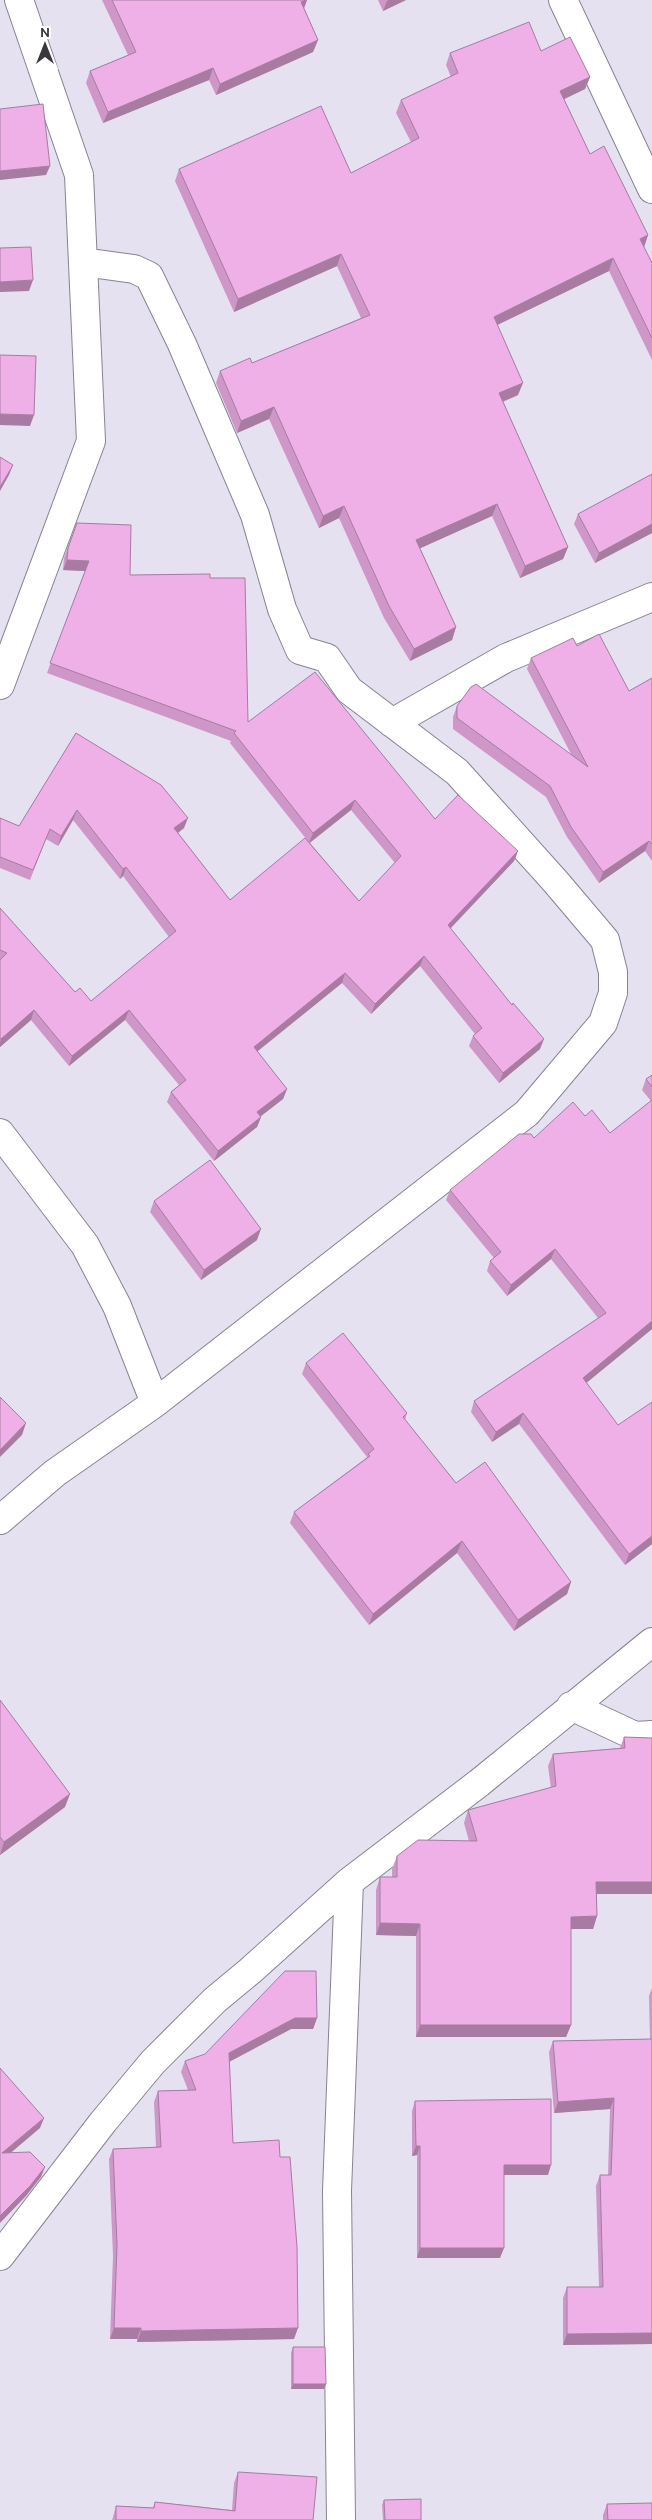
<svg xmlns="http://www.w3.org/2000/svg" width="652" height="2520" font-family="Overpass,sans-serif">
<rect width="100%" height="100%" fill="#e5e1f0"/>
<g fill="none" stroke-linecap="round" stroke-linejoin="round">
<g stroke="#878491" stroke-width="30">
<path id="minor" d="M563,0L652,189
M0,685L91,441L79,175L19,0
M392,723L506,658L652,597
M0,1133L85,1245L117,1306L155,1403
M0,1520L55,1473L155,1403L527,1113L603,1023L613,993V972L605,940L555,881L457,772L349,690L327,658L300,650L282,609L255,515L182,344L149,276L134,269L83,262
M571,1706L635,1736L652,1735
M0,2256L103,2122L153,2062L215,2000L250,1971L349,1882L479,1783L652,1642
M341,2520L337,2191L349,1882"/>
</g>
<use href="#minor" stroke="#fff" stroke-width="28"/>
</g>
<path fill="#ce97c7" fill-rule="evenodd" d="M102,0H307L304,8L318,40L313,52L216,95L209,80L103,123L86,83L90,71L128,55Z
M378,0H406L383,11Z
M541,51L590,77L585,89L564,99L590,154L648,235L644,247L652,263V360L609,271L497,325L518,395L503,402L568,547L563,559L520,578L492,516L420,548L456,627L452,640L410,661L384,618L339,518L319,528L269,419L237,433L216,383L220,371L252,363L361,318L337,266L234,312L175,181L179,169L351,173L411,142L396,113L401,100L451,77L446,65L450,53Z
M652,474V533L595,563L574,524L578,514Z
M77,523L130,575L210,578L248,722L435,819L518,851L514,861L450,929L540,1049L499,1083L469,1046L473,1036L475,1034L420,966L371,1014L342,983L257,1052L287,1089L283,1099L260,1117H261L257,1127L214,1161L167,1102L171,1092L179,1085L125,1020L69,1066L31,1020L0,1047V908L75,992L91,1001L169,937L123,876L120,879L73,820L58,846L46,839L30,880L0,868V818L19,826L76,733L184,828L178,833L230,900L307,840L230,743L231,741L47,673L85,571L63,570L64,558ZM351,810L395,863L359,901L310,843Z
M577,646L629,691L652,678V861L645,851L599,883L567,837L546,797L453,729V717L457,706L572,756L527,669L531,658Z
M652,1075V1329L586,1383L652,1544L625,1565L519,1424L492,1442L471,1412L474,1401L598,1318L551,1259L507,1296L487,1271L490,1261L494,1258L446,1200L450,1190L534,1138L585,1116L610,1133L651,1101L642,1090L646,1079Z
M154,1201L257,1240L201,1280L150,1212Z
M306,1363L407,1413L405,1420L456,1483L571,1582L567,1594L514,1631L457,1553L369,1625L290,1523L294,1512L366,1458L367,1457L302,1374Z
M0,1700L65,1807L0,1855Z
M624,1737L652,1738V1894H597V1916L593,1929H571V2025L566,2037H416V1936L376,1935V1890L380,1877H392V1869L397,1856L469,1841L464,1823L468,1810L551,1788L548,1766L553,1754L620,1748Z
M652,1988V2344L563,2345V2298L567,2287H599L596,2186L600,2175H608L610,2109L554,2113L549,2052L553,2041L650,2039L649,1996Z
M317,2018L313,2029H291L229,2062L233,2143L294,2339L137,2342V2339H110L113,2256L109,2159L113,2149L156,2147L154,2102L158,2091L188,2090L181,2072L185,2061Z
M415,2101L548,2175H504L500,2258H417V2155L412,2156V2111Z
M293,2347L326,2384L324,2389H291V2353Z
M238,2472L313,2520H112L113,2517L116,2506L153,2508L155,2502L232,2510L234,2483Z
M384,2500L421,2520H383L382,2505Z
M607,2504L652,2520H603V2515Z"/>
<path fill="#a77ba2" d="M306,0H307L303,11L301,2Z
M389,0H406L383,11L387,1Z
M318,40L313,52L216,95L220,84Z
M213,68L209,80L103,123L108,112Z
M590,77L585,89L556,103L560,91Z
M50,166L46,175L0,180V171Z
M648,235L644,247L640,239Z
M341,254L337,266L234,312L238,299Z
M613,258L609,271L489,329L494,317Z
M33,280L29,291L0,292V282Z
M523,383L518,395L494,405L499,393Z
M274,407L269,419L237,433L241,421Z
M0,414L34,415L30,426L0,425Z
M13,465L9,475L0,491V487Z
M497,504L492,516L412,552L416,540Z
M344,506L339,518L319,528L323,516Z
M652,524V533L595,563L599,553Z
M568,547L563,559L520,578L525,566Z
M67,560L89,561L85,571L63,570Z
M456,627L452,640L410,661L414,649Z
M355,800L351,810L309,843L313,833Z
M77,810L73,820L58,846L61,836Z
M188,818L184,828L171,838L174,828Z
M649,841L645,851L599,883L603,872Z
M518,851L514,861L444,935L448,925Z
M126,867L123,876L120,879L123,869Z
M424,956L420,966L371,1014L375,1004Z
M345,973L342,983L250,1057L254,1047Z
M34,1010L31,1020L0,1047V1043L1,1039Z
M129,1010L125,1020L69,1066L72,1056Z
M544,1039L540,1049L499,1083L503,1073Z
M287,1089L283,1099L253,1122L257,1112Z
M261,1117L257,1127L214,1161L218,1151Z
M261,1229L257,1240L201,1280L204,1270Z
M555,1249L551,1259L507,1296L511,1285Z
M652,1321V1329L579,1389L583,1378Z
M523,1413L519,1424L492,1442L496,1432Z
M26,1423L22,1435L0,1457V1450Z
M652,1536V1544L625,1565L629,1554Z
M462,1541L457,1553L369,1625L373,1614Z
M571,1582L567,1594L514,1631L518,1620Z
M70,1794L65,1807L0,1855L4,1842Z
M596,1882H652V1894H592Z
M597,1916L593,1929H566L571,1917Z
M380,1923L420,1924L416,1936L376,1935Z
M295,2018H317L313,2029H291L225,2064L229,2053Z
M420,2025H571L566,2037H416Z
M614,2098L610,2109L554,2113L558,2102Z
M44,2118L40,2128L0,2162L2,2153Z
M416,2146H420L417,2155L412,2156Z
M504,2165H551L548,2175H500Z
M45,2167L41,2177L26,2196L0,2223V2216Z
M420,2248H504L500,2258H417Z
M114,2328H141L137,2339H110Z
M298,2328L294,2339L137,2342L141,2331Z
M652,2333V2344L563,2345L567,2334Z
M293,2384H326L324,2389H291Z"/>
<path fill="#efb0e7" stroke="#a77ba2" d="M112,0H306L301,2L318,40L220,84L213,68L108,112L90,71L136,52Z
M529,22L541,51L570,37L590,77L560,91L590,154L604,146L648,235L640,239L652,263V338L613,258L494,317L523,383L499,393L568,547L525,566L497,504L416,540L456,627L414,649L389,606L344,506L323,516L274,407L241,421L220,371L250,358L252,363L370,315L341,254L238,299L179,169L321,106L351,173L419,138L401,100L458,73L450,53Z
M43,104L50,166L0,171V109Z
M31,247L33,280L0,282V248Z
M0,355L36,356L34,415L0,414Z
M0,457L13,465L0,487Z
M652,474V524L599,553L578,514Z
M77,523L131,525L130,575L210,574V578H245L248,722L315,672L435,819L458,795L518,851L448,925L512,1005L513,1003L544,1039L503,1073L473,1036L482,1028L424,956L375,1004L345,973L254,1047L287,1089L257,1112L261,1117L218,1151L171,1092L186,1080L129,1010L72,1056L34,1010L1,1039L0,1038V960L7,953L0,950V908L75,992L80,988L91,1001L176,931L126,867L123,869L77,810L61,836L50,829L33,870L0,857V818L19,826L76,733L161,785L188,818L174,828L230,900L305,838L359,901L401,856L355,800L313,833L234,733L236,731L50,663L89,561L67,560L68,548Z
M599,634L629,691L652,678V844L649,841L603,872L571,827L550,786L457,718V706L471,687L476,684L588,767L531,658L573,638L577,646Z
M652,1075V1087L646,1079Z
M652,1100V1321L583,1378L618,1425L652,1402V1536L629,1554L523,1413L496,1432L474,1401L606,1313L555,1249L511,1285L490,1261L501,1252L450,1190L519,1134H531L534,1138L573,1102L585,1116L592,1110L610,1133Z
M210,1160L261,1229L204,1270L154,1201Z
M343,1333L407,1413L403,1417L456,1483L485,1462L571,1582L518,1620L462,1541L373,1614L294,1512L370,1456L368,1454L374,1449L306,1363Z
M0,1397L26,1423L0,1450Z
M0,1700L70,1794L4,1842L0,1837Z
M624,1737L652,1738V1882H596L597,1916L571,1917V2025H420V1924L380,1923V1877H397V1856L418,1840L477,1841L468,1810L556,1786L553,1754L625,1748Z
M285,1971H316L317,2018H295L229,2053L233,2143L279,2140L280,2157H290L297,2247L298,2328L141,2331V2328H114L117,2245L113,2149L161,2147L158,2091L196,2090L185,2061L205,2054Z
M652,2039V2333L567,2334V2287H603L600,2175H611L614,2098L558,2102L553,2041Z
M0,2068L44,2118L2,2153L30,2152L45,2167L30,2186L0,2216Z
M551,2099V2165H504V2248H420V2146H416L415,2101Z
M293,2347H325L326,2384H293Z
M238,2472L317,2477L313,2520H116V2506L154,2508L155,2502L235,2511Z
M421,2499V2520H385L384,2500Z
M652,2503V2520H608L607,2504Z"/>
<g transform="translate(45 45)" stroke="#ffffff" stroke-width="4" paint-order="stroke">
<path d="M0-4L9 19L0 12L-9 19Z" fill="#39383e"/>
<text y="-8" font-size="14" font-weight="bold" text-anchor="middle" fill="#39383e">N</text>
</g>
</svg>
